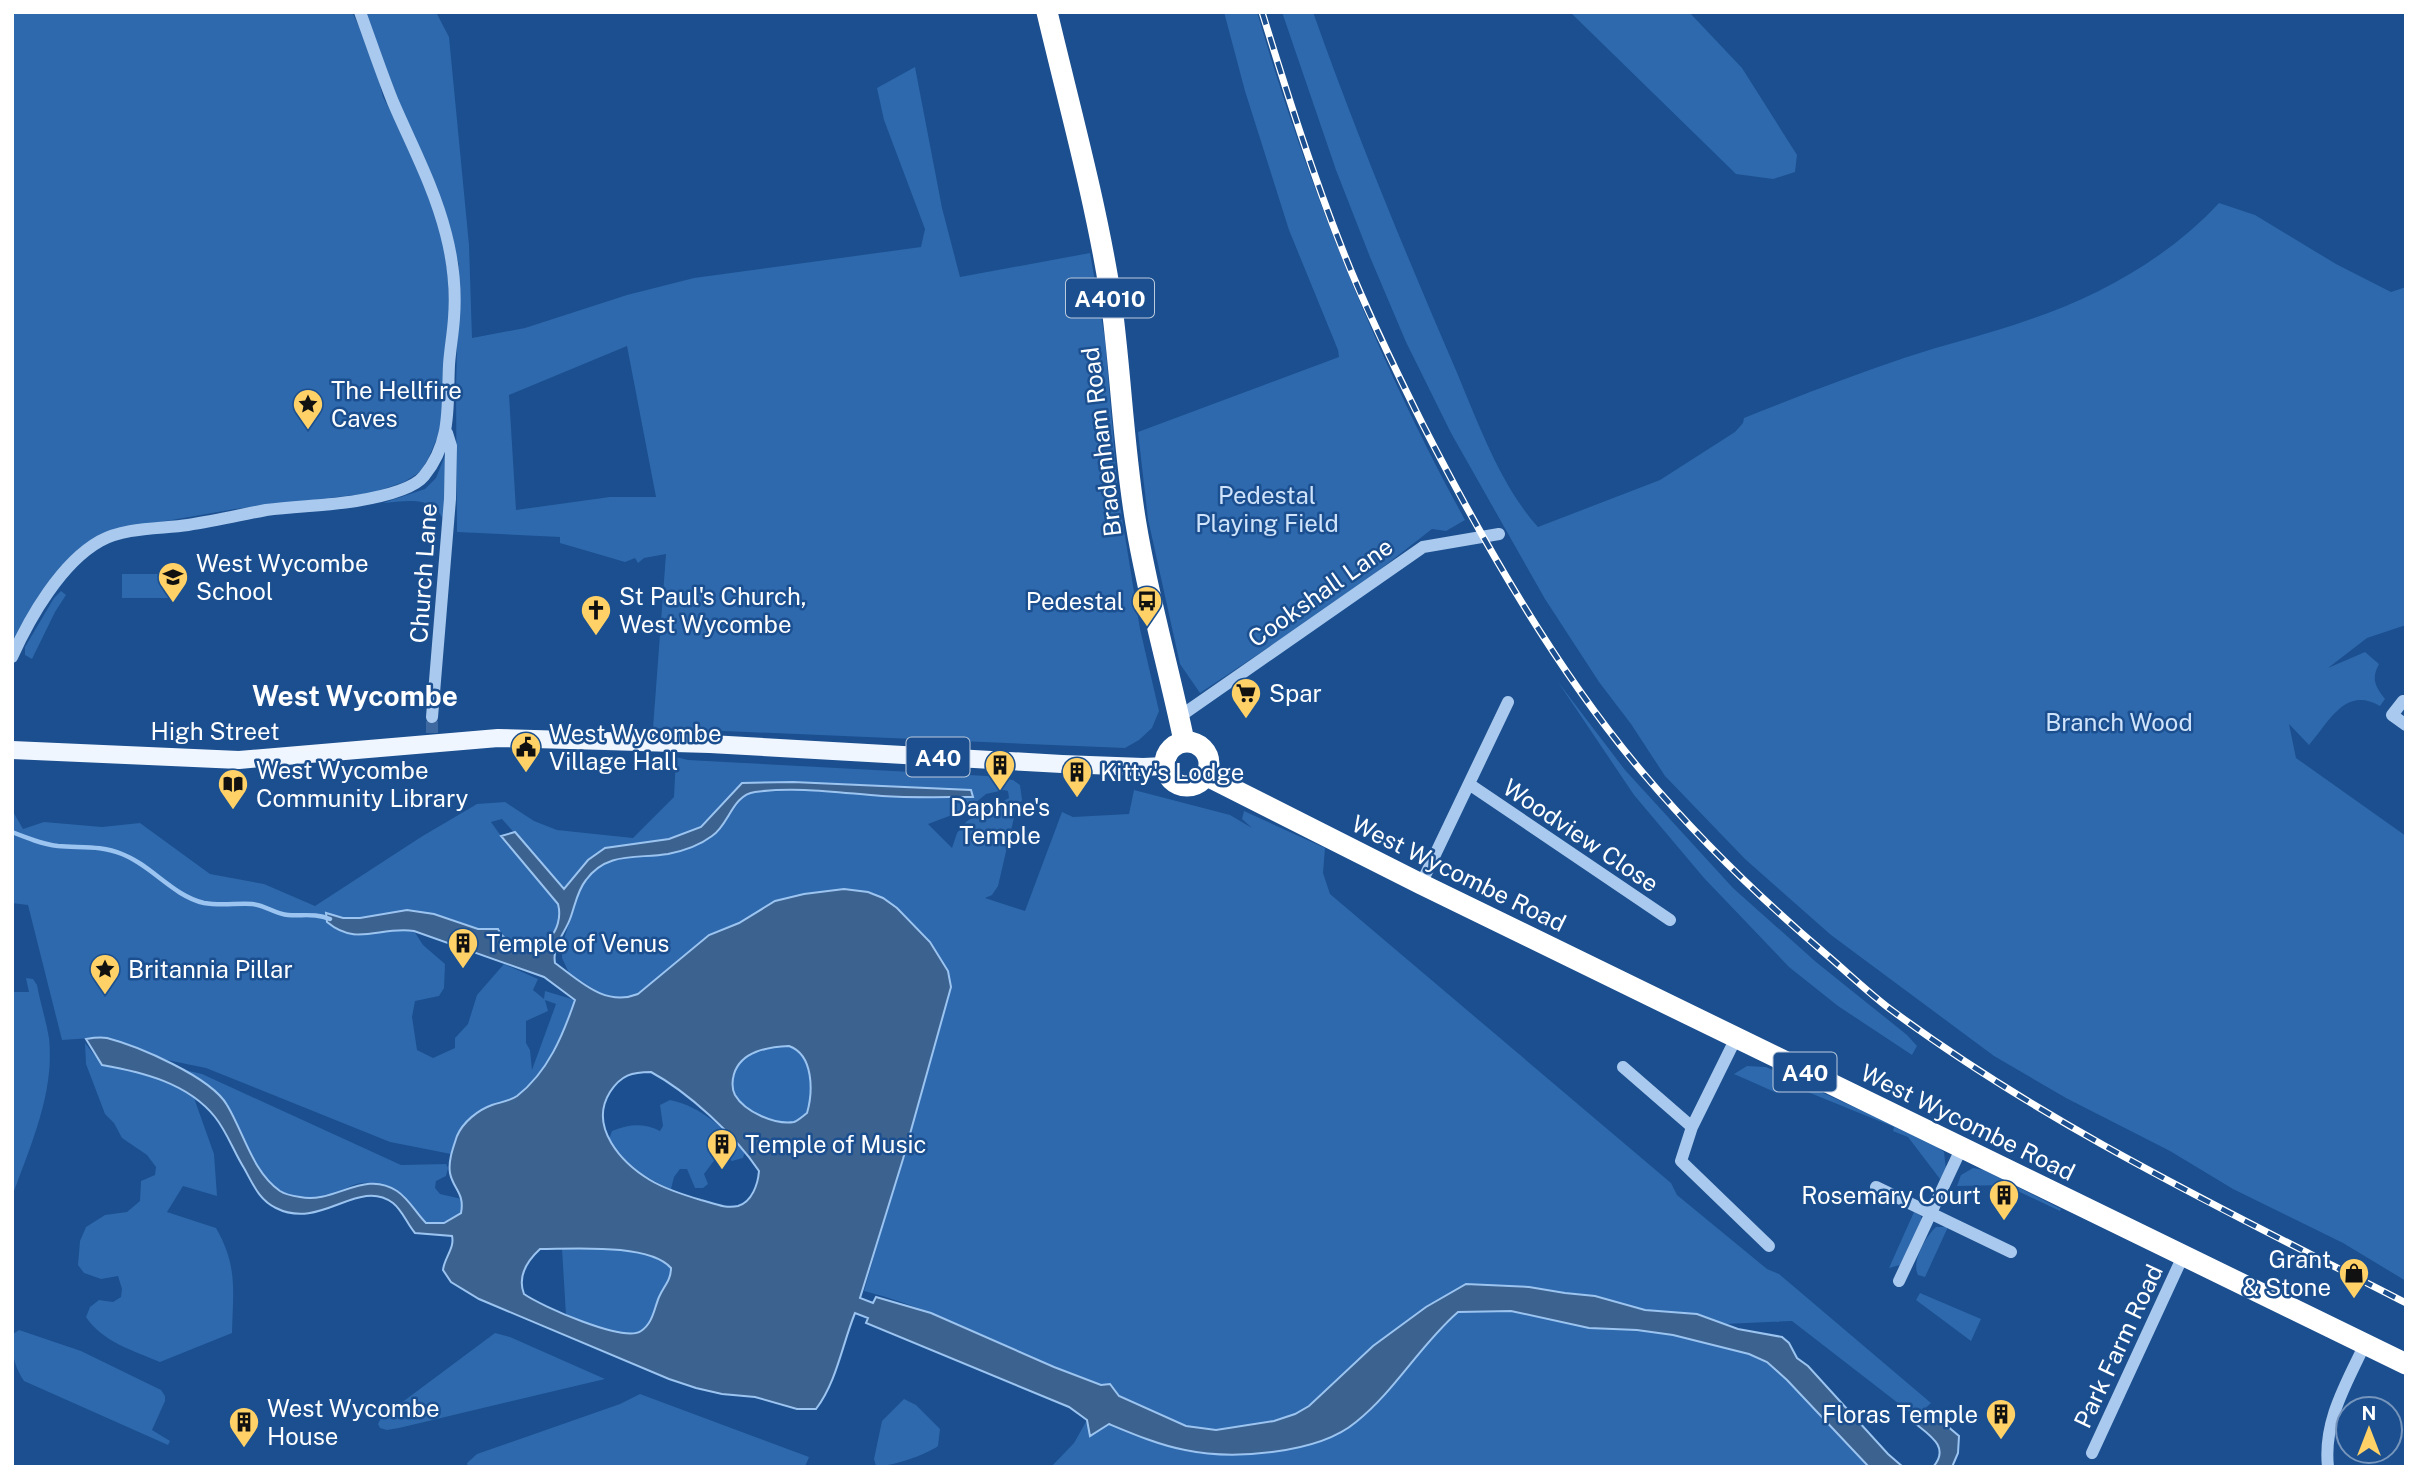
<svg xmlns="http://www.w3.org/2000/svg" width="2418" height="1479" font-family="'Public Sans',sans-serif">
<rect width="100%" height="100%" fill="#1b4f8f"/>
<path fill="#2e69ad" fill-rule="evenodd" d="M12,12H352L371,51L383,97L413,154L441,232L448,275L449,316L441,429L428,459L420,472L404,482L372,493L235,509L120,529L96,538L12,651Z
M363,12H436L449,37L469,245L472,338L525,328L627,295L694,278L921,247L925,229L884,120L877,88L915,67L942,208L960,277L1090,253L1105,339L1118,493L1140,629L1159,711L1152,728L1139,740L1125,748L653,728L666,554L644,558L638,563L635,558L625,562L560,543V537L457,532L456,388L459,265L448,226ZM627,346L656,497H610L516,510L509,395Z
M1224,12H1257C1307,184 1379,364 1465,520L1446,531L1432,529L1350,593L1200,693L1180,664L1148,519L1138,432L1339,357L1338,350L1289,230L1245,91Z
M1282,12H1313C1356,133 1404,250 1455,368C1477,420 1500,485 1538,527L1660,480L1735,432L1743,423L1744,418C1797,397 1850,376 1904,358C1946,344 1989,334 2031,319C2100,296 2169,257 2219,203L2255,215L2336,264L2391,292L2406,287V625L2367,638L2328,668L2365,652L2379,664C2371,679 2375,686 2385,699L2380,706C2345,686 2330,721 2309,745L2289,724L2296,758L2406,836V1281L2343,1243L2233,1189L2170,1151L2066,1098L1994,1056L1831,935L1745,859L1665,776L1631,724L1599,682L1545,599L1451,433L1406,342L1370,257L1336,170Z
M1570,12H1689L1742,68L1797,155L1795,172L1773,179L1736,174Z
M446,453V524C443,520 440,512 436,509C422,497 400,502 383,503L425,489L436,478Z
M122,574H169V598H122Z
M61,591L66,595L55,612L32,659L25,655V647L54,598Z
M1558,682L1625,770L1733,888L1816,962L1907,1035L1917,1046L1912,1055L1838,1006L1789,967L1704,878L1634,795Z
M676,757L688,760L987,776L1013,780L1020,785L1022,800L1016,809L998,886L992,895L985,898L1025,911L1062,812L1073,817L1129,814L1134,790L1230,815L1252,828L1242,819L1244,811L1325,848L1323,873L1330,894L1671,1183L1677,1195L1767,1269L1779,1274L1931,1403L1916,1417L1792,1321L1724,1324L1697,1314L1645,1310L1611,1300L1529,1287L1466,1284L1426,1307L1373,1346L1309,1406L1295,1414L1273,1421L1216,1430L1186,1426L1119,1396L1110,1385C1086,1386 1048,1365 1024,1354C972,1331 920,1305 864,1291L915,1115L930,942L897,908L868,892L844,889L804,894L775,901L739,923L709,935L638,994L620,999L606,997L569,973L562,958V945L580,890L584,882L597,867L612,859L665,854L694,846L715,835L745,794L753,792L804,790L885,796L972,797L971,790L832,783H742L701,827L669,839L605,849L588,860L564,889L502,819L491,822L501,836L558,903C565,929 541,959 514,943C507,939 501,937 498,929H478L434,914L407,910L360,918H343L327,913L356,936L397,929L414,931L423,945L445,964L444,988L439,996L415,1001L412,1017L417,1050L433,1058L455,1048V1038L468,1024L477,995L504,964L538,979L533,990L544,999L545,991L575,1000C562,1035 548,1074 516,1097C509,1102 499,1102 491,1106C469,1116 459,1132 451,1154L390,1142L206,1068L162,1059L105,1037L62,1040L28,905L12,903V810L23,829L44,822L102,827L140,823L210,874L264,884L315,906L421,837L477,804L505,802L534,821L557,830L633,838L674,797ZM1004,790L1008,791L1009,798L967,821L957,833L952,848L928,824L968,809L986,794ZM545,1000L556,1004L532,1070L530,1050L526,1043V1021L548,1011Z
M26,978L33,979L37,985C40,1002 46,1020 49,1038C55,1093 30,1146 12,1197V992H29Z
M85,1043L102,1065L133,1070L167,1082L169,1077L185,1070L202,1074L401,1165L446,1164L448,1168L446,1176L436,1181L435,1188L440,1194L462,1199L461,1213L444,1223H426L378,1183C371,1183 363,1182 356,1184C344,1188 333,1197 320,1198C257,1206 249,1136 222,1097L194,1098L214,1154L217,1196L183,1186L167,1212L216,1228C238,1266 233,1291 232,1333L160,1362C134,1351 101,1341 86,1317L90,1307L99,1300L113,1302L121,1297L122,1289L118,1276L101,1279L84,1273L78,1265L80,1241L86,1227L105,1215L127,1212L140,1201L141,1181L155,1175L156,1167L147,1155L122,1138L114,1123L105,1114L86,1064Z
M789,1046C814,1056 812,1092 807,1113C803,1116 799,1120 794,1122C775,1125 745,1112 735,1095C732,1089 732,1081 734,1074C741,1051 768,1047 789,1046Z
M1747,1066L1766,1067L1931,1142L1944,1152L1946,1170L1940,1179L1908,1137L1893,1131L1894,1127L1783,1082L1777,1093L1734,1074Z
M670,1100C703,1107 722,1128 745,1151L743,1158L732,1161L719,1154L704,1174L708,1184L703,1188H695L687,1169H680L674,1177L671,1189C644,1178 625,1163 609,1139L612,1131C630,1124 643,1123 660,1131L663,1126L660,1105Z
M1973,1168L1984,1170L2061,1209L2060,1211L2005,1185L1957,1186L1961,1175Z
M1914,1212L1921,1216L1922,1223L1900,1265L1889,1268Z
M1936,1227H1948L1925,1277L1918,1275C1911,1262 1926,1236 1936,1227Z
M562,1249C593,1250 648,1243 671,1268C671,1280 664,1286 659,1298C655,1306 654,1317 649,1324C630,1348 589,1323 566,1315Z
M1920,1293L1981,1319L1971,1341L1916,1300Z
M1469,1310L1511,1311L1589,1328L1637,1330L1673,1335L1749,1354L1767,1362L1787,1380L1869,1467H1051L1074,1443L1087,1420L1108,1424L1181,1450L1202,1454H1249L1289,1449L1354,1424L1388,1389L1441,1326L1458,1312Z
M19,1330L81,1351L161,1390L165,1396V1401L152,1430L170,1441L168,1445L24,1381C14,1366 11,1352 13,1334Z
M495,1333L510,1337L605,1379L399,1428L387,1430L380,1428L378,1424L381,1418Z
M640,1394L809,1457L805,1467H468L467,1463L477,1454L620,1404Z
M904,1399L916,1405L940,1429L938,1446C926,1455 890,1467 876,1466L874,1459L882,1421Z"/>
<path fill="#3c6290" stroke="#9cc4f0" stroke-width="2" fill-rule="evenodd" d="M793,782L971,790L973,797C943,797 912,798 882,796C841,793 797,786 755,792C732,795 729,825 712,836C700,845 683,851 668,854C637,859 607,851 586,880C577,891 575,906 570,919C564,935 552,945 555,963C580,981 605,1007 638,994L709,935L739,923L775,901L804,894L844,889L868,892L883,898L897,908L930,942L948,971L951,987L903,1159L860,1298L873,1303L876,1297L931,1313L1054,1367L1101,1385L1110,1384L1119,1396L1186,1426L1216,1430L1274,1421L1295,1414L1309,1406L1373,1346L1426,1307L1466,1284L1529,1287L1565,1293L1595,1296L1645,1310L1697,1314L1738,1329L1782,1337L1789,1343L1797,1358L1808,1366L1888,1454L1903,1467H1869L1787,1380L1767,1362L1749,1354L1673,1335L1637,1330L1589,1328L1511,1311L1458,1312C1420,1345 1395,1391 1356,1422C1318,1454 1232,1460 1185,1450C1159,1445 1133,1434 1109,1424L1090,1436L1087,1420L1069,1407L866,1323L868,1318L855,1313C842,1345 837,1381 816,1409H797L755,1397L722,1394L696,1388L669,1379L479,1299L451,1282L443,1270C444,1258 455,1248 452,1236L415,1233C407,1224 403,1211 393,1203C358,1177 321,1231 276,1208C259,1200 253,1184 244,1168C234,1152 227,1132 215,1117C188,1083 142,1072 102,1065L86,1039C92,1038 100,1037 107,1038C138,1046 211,1077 227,1105C244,1133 252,1171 280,1191C286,1195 293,1196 300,1197C335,1204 364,1169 397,1191C409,1199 416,1213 426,1223H444L461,1213C465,1193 453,1189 450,1173C448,1161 453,1148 457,1136C463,1122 478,1110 492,1105C501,1102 510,1101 517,1096C548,1072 563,1035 575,1000L544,977L414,931C379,926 357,947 327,922L326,913L343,918H360L407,910L434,914L478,929H498C501,937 507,939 514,943C541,959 565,930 558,904L501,836L515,832L564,889L588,860L605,848L669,839L701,827L742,783ZM789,1046C814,1055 813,1092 807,1113C803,1116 799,1120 794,1122C775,1125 745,1112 735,1095C732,1089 732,1081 734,1074C741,1051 768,1047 789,1046ZM651,1072C688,1092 735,1135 759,1171C758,1184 752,1202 738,1206C725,1209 713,1203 701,1200C684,1195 665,1189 650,1180C622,1163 588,1127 610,1092C621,1075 632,1072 651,1072ZM540,1249C572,1249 649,1243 671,1268C671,1280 664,1286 659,1297C654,1309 653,1323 641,1331C624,1343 541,1306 524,1294C517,1276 527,1261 540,1249Z
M1923,1414L1940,1420L1959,1436L1958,1453L1952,1467H1933C1950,1448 1931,1436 1916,1424Z"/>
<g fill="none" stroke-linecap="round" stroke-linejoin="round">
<path stroke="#9cc4f0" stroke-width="4.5" d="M12,832C27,838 42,844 58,846C80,848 101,845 122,854C151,865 173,896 204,903C221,906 236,903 252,904C265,905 275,914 288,915C304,916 315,913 330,919"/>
<path stroke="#3d69a0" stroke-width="12" stroke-dasharray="12 6" stroke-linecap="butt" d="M432,733V717"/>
<path stroke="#a9c9ee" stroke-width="12" d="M12,657C30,617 61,563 100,541C125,527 161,529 188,525C215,521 240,515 266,510C296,506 326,506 356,501C374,498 412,491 424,476C452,442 447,406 449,365C450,349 453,334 454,318C456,291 453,261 446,234C434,187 412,146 393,102C381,72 371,42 360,12
M2403,701L2392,715L2406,725
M432,717L450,499L451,446L447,433
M1179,717L1423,547L1499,534
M1469,784L1670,920
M1421,884L1508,702
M1736,1038L1692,1127L1681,1161L1769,1246
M1623,1067L1692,1127
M1876,1187L2011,1252
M1899,1281L1961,1149
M2092,1453L2183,1256
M2328,1467C2323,1422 2346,1384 2365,1344"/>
<path stroke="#f0f6ff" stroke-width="18" d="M12,750L239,760L498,738L710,744L1062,764L1143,767L1165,766"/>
<path stroke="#fff" stroke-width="21" d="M1047,12C1069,105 1095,198 1110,292C1121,369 1123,447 1136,524C1148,597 1169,669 1184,741
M1165 764a22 22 0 1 1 44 0a22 22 0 1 1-44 0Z
M1207,776L1421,884L2406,1364"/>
<g stroke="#fff" stroke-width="7">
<path id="rail" d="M1262,12C1287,93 1312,173 1343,251C1366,310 1394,367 1422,423C1483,542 1556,670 1643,773C1699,839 1762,900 1828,956C1849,974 1869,993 1890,1009C2049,1127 2231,1213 2406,1303"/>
</g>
<use href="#rail" stroke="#1b4f8f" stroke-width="4.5" stroke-dasharray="13" stroke-linecap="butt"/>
</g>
<defs>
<g id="sight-pin" transform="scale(1.575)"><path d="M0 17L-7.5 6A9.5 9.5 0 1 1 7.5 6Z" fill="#ffd166" stroke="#1b4f8f"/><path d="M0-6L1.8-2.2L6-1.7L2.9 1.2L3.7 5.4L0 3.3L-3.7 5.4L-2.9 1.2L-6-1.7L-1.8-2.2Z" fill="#111"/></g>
<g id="school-pin" transform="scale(1.575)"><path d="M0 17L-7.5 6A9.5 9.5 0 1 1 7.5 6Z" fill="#ffd166" stroke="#1b4f8f"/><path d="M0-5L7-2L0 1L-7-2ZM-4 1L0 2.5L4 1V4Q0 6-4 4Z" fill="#111"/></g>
<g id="bus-pin" transform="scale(1.575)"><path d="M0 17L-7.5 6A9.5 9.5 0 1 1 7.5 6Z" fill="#ffd166" stroke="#1b4f8f"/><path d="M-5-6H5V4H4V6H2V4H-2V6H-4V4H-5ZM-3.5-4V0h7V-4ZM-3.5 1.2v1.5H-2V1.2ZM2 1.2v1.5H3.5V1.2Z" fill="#111"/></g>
<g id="church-pin" transform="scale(1.575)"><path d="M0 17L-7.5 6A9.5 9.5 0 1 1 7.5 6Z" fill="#ffd166" stroke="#1b4f8f"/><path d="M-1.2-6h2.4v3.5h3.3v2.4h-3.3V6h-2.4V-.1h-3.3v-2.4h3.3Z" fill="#111"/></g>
<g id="supermarket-pin" transform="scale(1.575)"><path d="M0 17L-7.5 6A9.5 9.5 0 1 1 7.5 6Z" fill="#ffd166" stroke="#1b4f8f"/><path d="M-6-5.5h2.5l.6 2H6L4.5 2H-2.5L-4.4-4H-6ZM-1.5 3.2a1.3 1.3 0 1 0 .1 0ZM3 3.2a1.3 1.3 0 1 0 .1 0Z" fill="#111"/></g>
<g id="civic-pin" transform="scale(1.575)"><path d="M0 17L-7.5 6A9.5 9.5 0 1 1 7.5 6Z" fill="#ffd166" stroke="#1b4f8f"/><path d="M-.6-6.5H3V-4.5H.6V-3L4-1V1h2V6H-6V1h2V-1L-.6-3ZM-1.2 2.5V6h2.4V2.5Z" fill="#111"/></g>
<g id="building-pin" transform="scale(1.575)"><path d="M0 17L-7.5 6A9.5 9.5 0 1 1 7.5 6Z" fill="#ffd166" stroke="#1b4f8f"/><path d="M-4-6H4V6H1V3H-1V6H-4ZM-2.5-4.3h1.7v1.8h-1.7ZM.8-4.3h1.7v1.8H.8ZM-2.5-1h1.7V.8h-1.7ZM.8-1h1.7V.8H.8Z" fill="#111"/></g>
<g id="library-pin" transform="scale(1.575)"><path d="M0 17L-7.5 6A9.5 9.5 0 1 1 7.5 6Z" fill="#ffd166" stroke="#1b4f8f"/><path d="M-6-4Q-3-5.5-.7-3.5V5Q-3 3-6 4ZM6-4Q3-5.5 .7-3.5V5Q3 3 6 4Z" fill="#111"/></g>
<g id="shop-pin" transform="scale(1.575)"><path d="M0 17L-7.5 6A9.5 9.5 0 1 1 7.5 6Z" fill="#ffd166" stroke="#1b4f8f"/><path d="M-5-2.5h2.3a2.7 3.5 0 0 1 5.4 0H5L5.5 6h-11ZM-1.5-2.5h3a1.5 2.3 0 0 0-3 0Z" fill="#111"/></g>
</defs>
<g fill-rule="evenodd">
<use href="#sight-pin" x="308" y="404"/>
<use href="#school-pin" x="173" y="577"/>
<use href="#bus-pin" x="1147" y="601"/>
<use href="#church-pin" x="596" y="610"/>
<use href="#supermarket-pin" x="1246" y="693"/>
<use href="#civic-pin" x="526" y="747"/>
<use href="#building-pin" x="1000" y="765"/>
<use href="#building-pin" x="1077" y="772"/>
<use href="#library-pin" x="233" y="784"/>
<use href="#building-pin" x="463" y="943"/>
<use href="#sight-pin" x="105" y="969"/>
<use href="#building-pin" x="722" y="1144"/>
<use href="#building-pin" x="2004" y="1195"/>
<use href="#shop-pin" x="2354" y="1273"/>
<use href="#building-pin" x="2001" y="1414"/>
<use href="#building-pin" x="244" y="1422"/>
</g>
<g text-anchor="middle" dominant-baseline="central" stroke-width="5" stroke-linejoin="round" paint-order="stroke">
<g fill="#1b4f8f" stroke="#bbcadd" stroke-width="2">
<rect x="1066" y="278.5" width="88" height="39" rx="5"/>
<rect x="906.5" y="737.5" width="63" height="39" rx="5"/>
<rect x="1773.5" y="1052.5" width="63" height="39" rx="5"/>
</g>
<g font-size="23" font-weight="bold" fill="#fff">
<text x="1110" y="298">A4010</text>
<text x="938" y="757">A40</text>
<text x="1805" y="1072">A40</text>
</g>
<g font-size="24" fill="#fff" stroke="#1b4f8f" text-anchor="start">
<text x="331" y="390">The Hellfire<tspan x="331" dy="28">Caves</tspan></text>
<text x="196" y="563">West Wycombe<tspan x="196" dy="28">School</tspan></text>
<text x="619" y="596">St Paul's Church,<tspan x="619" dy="28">West Wycombe</tspan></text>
<text x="1124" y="601" text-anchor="end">Pedestal</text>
<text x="1269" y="693">Spar</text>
<text x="549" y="733">West Wycombe<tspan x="549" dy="28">Village Hall</tspan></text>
<text x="256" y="770">West Wycombe<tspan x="256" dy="28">Community Library</tspan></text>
<text x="1100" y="772">Kitty's Lodge</text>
<text x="1000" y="807" text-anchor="middle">Daphne's<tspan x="1000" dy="28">Temple</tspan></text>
<text x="486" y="943">Temple of Venus</text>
<text x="128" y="969">Britannia Pillar</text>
<text x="745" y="1144">Temple of Music</text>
<text x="1981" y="1195" text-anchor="end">Rosemary Court</text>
<text x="2331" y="1259" text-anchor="end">Grant<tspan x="2331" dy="28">&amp; Stone</tspan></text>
<text x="267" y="1408">West Wycombe<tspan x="267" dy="28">House</tspan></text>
<text x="1978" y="1414" text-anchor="end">Floras Temple</text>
</g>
<g font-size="24" fill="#fff" stroke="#1b4f8f">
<text transform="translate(1101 442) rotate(-97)">Bradenham Road</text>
<text transform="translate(423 573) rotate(-86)">Church Lane</text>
<text transform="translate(1320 592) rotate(-35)">Cookshall Lane</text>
<text x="215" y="731">High Street</text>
<text transform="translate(1581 835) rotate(34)">Woodview Close</text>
<text transform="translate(1459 873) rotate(26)">West Wycombe Road</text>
<text transform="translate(1968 1122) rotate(26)">West Wycombe Road</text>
<text transform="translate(2118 1346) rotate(-65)">Park Farm Road</text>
</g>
<g font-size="24" fill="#cfe3fa" stroke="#1b4f8f">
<text x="1267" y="495">Pedestal<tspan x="1267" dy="28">Playing Field</tspan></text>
<text x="2119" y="722">Branch Wood</text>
</g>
<g font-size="28" font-weight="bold" fill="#fff" stroke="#1b4f8f">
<text x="355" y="695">West Wycombe</text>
</g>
</g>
<rect width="2418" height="1479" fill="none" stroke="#ffffff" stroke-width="28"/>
<g transform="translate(2369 1430)"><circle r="33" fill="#1b4f8f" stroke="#7695bc" stroke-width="2"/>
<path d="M0-5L12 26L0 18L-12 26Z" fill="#ffd166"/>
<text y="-10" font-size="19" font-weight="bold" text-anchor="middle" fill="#ffffff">N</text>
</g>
</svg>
